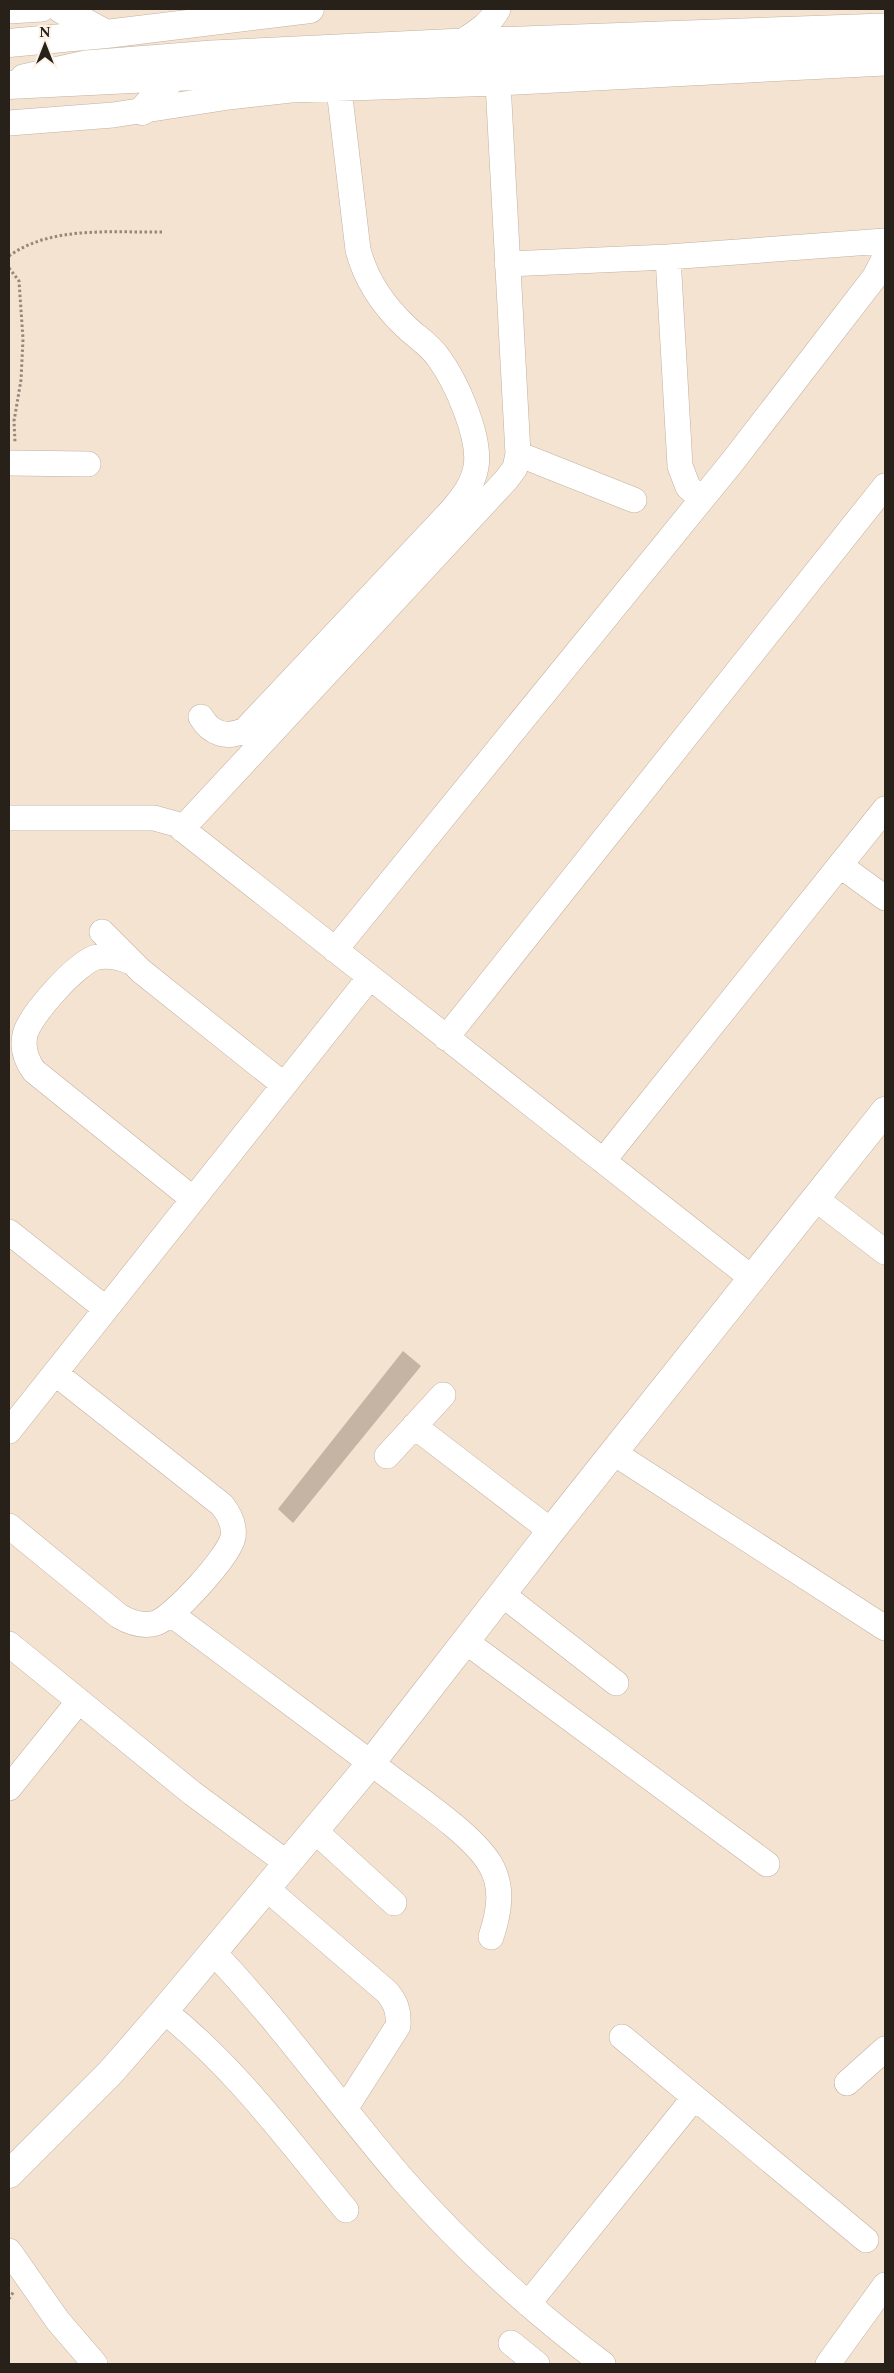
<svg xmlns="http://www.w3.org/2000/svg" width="894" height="2373" font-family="Spectral,serif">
<rect width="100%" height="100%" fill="#f5e3d1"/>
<path fill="#c5b4a3" d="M403,1351L421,1366L293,1523L278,1509Z"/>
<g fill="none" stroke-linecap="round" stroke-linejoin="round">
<g stroke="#c1b1a0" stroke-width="26">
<path id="minor" d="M9,11L42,9
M463,41C477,32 490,24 498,9
M23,77L86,63L212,53L463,41L885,26
M9,123L113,115L229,97L291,90L498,83L885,63
M668,257L680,466L688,487L702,499
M507,264L668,257L885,241
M518,454L634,500
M9,463L88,464
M201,717C211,734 227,739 245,730L452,510C463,497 473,484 476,467C481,437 456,381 438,357C429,344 416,337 405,326C382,304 366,280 358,250L339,89
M9,818H154L176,824L753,1279
M182,829L506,480L515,468L518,454L498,83
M841,866L885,898
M102,932L141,971L284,1085
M335,950L733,461L874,278L883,261L885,251
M131,962C120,957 108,955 97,957C77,962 29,1016 25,1035C22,1048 26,1060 34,1071L193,1199
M446,1038L885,486
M603,1161L885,809
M816,1199L885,1252
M9,1232L106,1309
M414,1426L551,1531
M9,1431L370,977
M614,1453L885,1628
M387,1456L443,1395
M9,1526L119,1616C131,1623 143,1627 156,1623C174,1617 230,1555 233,1537C235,1525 229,1514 222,1505L55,1373
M502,1594L616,1683
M171,1614C243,1668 315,1721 387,1775C416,1797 472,1834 490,1864C504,1887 499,1913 491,1937
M465,1641L767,1864
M9,1644L192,1793L287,1863
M9,1788L79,1701
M314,1830L394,1903
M266,1888L387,1992C396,2003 399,2011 398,2026L345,2109
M213,1952C282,2024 340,2107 405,2182C464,2249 531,2310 603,2364
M164,2011C235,2067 289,2141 346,2210
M622,2037L866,2240
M847,2083L885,2049
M9,2251L58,2321L95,2364
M528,2304L694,2098
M511,2343L537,2364
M828,2364L885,2285"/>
</g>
<g stroke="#c1b1a0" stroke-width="29">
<path id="major" d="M61,9L106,34
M9,43L106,34L310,9
M9,85L885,42
M142,111L173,77
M9,2174L111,2072L164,2011L371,1763L551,1531L885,1111"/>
</g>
<path stroke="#94887b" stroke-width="3" stroke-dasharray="2.5 2.5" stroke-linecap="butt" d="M9,256C52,225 114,233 164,232
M9,268L19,281L23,339L21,380L14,421L15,442
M9,2299L14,2291"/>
<use href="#minor" stroke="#fff" stroke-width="25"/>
<use href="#major" stroke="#fff" stroke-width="28"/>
</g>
<rect width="894" height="2373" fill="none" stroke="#27211a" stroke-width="20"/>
<g transform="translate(45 45)" stroke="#fcf2e7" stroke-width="4" paint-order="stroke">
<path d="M0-4L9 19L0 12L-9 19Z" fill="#27211a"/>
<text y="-8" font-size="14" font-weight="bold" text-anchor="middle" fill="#27211a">N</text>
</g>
</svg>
